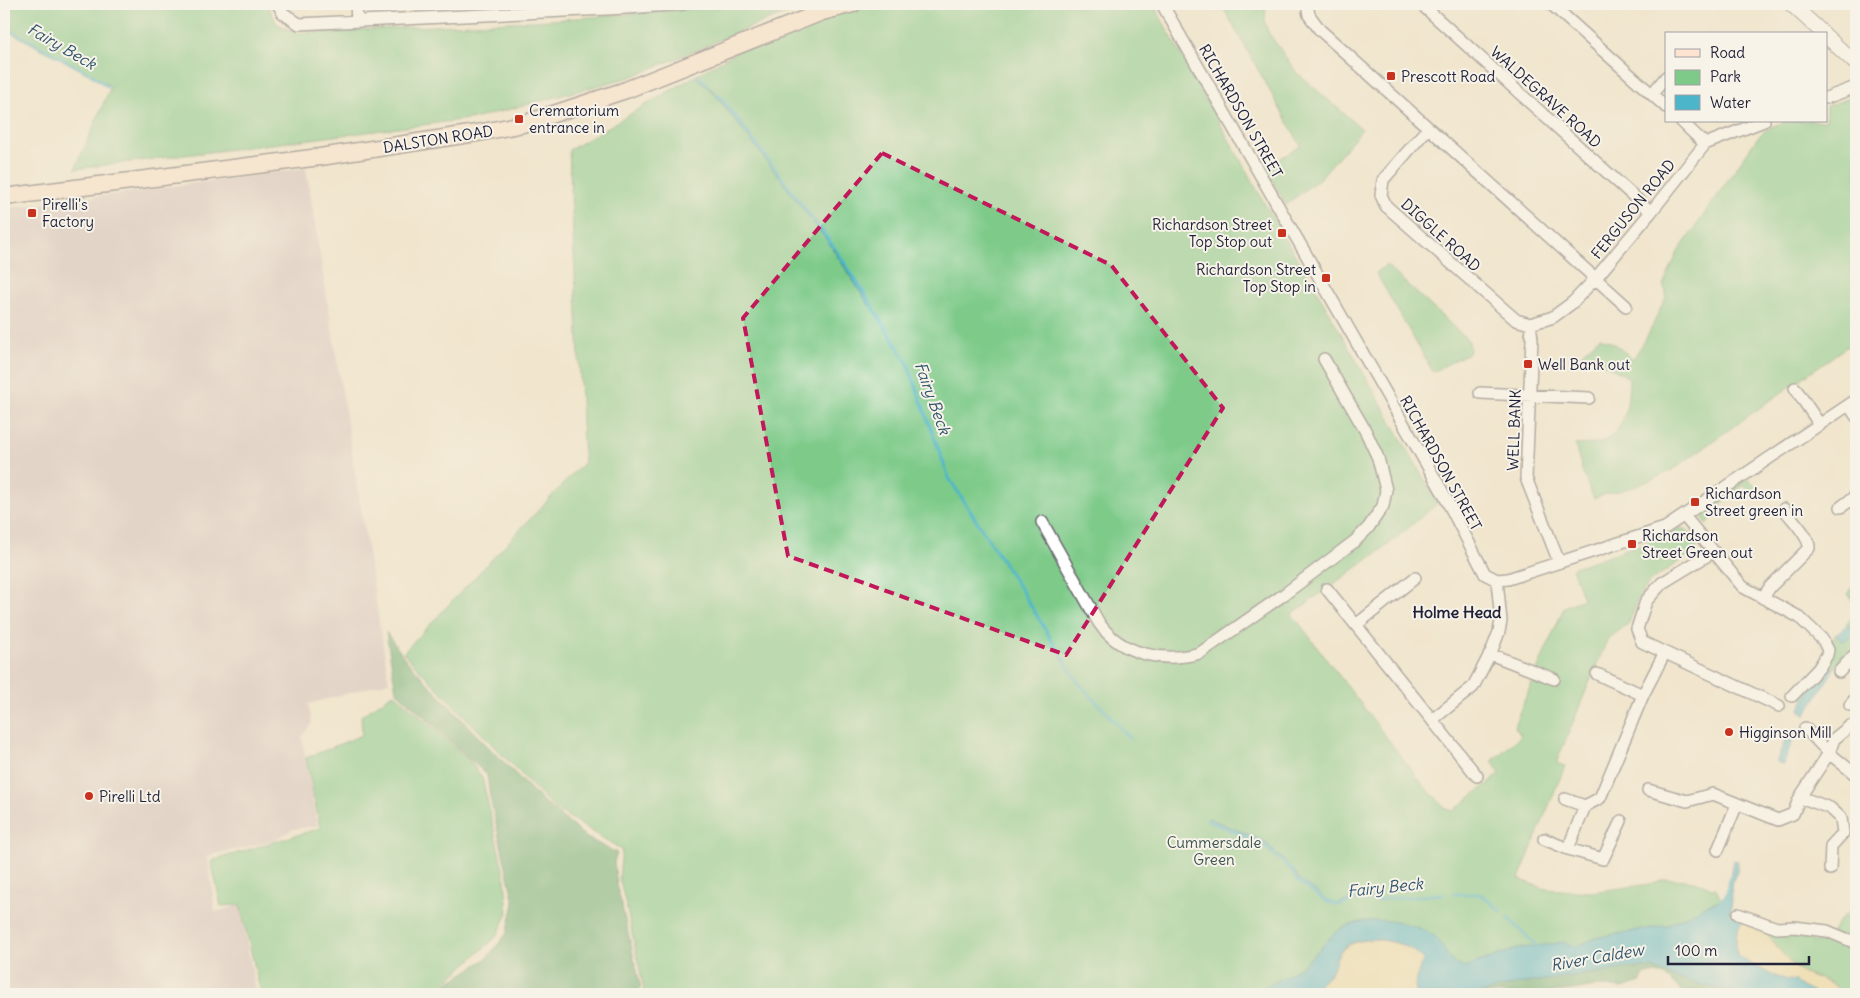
<svg xmlns="http://www.w3.org/2000/svg" width="1860" height="998" font-family="Delius,sans-serif">
<rect width="100%" height="100%" fill="#f7f3e8"/>
<filter id="ink" filterUnits="userSpaceOnUse"><feTurbulence type="fractalNoise" baseFrequency=".02" numOctaves="2"/><feDisplacementMap in="SourceGraphic" scale="10" xChannelSelector="R" yChannelSelector="G"/><feConvolveMatrix kernelMatrix="1 2 1 2 8 2 1 2 1" color-interpolation-filters="sRGB"/></filter>
<filter id="wash" filterUnits="userSpaceOnUse"><feTurbulence type="fractalNoise" baseFrequency=".0096" numOctaves="4" result="noise"/><feDisplacementMap in="SourceGraphic" scale="20" xChannelSelector="R" yChannelSelector="G"/><feGaussianBlur stdDeviation="1.12" result="paint"/><feColorMatrix in="noise" values="0 0 0 0 0 0 0 0 0 0 0 0 0 0 0 0 0 1.4 0 .05"/><feComposite in="paint" operator="in"/></filter>
<g filter="url(#wash)">
<rect width="100%" height="100%" fill="#f1e6cd"/>
<path fill="#d2bfc0" d="M306,168L389,682L308,704L312,723L302,737L317,826L293,829L273,841L208,856L215,912L240,905L256,994H4V209Z"/>
<path fill="#7dca89" stroke="#507662" d="M4,4H267L277,24L297,33L550,20L732,6L763,7L774,4H813L763,22L634,76L477,118L75,169L111,86L4,29Z
M853,4H1153L1279,229L1307,274L1438,503L1388,545L1292,614L1423,785L1447,809L1453,811L1500,774L1492,761L1521,736L1515,727L1519,713L1564,607L1583,599L1572,568L1644,543L1678,528C1688,528 1692,535 1698,542L1695,551L1649,582L1637,602L1629,623L1607,640L1557,761L1558,764L1565,766L1519,879L1546,889L1592,892L1650,884L1664,879H1673L1696,881L1712,888H1716L1721,900L1711,903L1668,925L1595,938L1580,945L1571,946L1564,943L1517,949L1464,967C1450,966 1442,947 1435,936L1336,932L1307,962L1283,979L1249,994H633L640,993L644,989L626,905L619,878L622,850L554,808L403,653L584,462L569,150L770,32Z
M1221,4H1266L1265,22L1268,32L1297,73L1362,129L1320,178L1286,205L1265,167L1301,146Z
M1856,96V340L1669,472L1634,487L1603,495L1594,499L1583,473L1575,445C1582,444 1591,445 1598,443C1627,434 1628,404 1629,378L1595,359L1580,357L1584,351L1600,337L1613,343L1632,358L1635,356L1648,335L1666,297V292L1663,285L1678,252L1757,138C1778,117 1798,121 1826,121V106Z
M1386,265L1469,341L1470,352L1433,372L1376,273Z
M1745,479L1749,480L1757,488V497L1755,499L1745,485C1737,489 1720,504 1715,512C1711,517 1711,521 1706,525L1703,521C1703,507 1734,487 1745,479Z
M1856,583V612L1851,606L1854,603L1848,594Z
M1856,615V645L1855,644L1841,657L1834,669L1828,665L1804,701L1800,692L1832,647V640L1836,634L1842,641L1848,625L1846,623Z
M394,693L469,760L482,777L505,879L508,913L497,936L443,985L428,994H261L240,905L221,906L211,861L320,828L306,758L362,735L361,716Z
M1856,910V994H1844L1831,983L1802,972L1787,960L1778,947L1757,927L1758,923L1780,934L1795,929L1813,942L1827,941L1837,923L1849,911Z"/>
<path fill="#66ae75" stroke="#446858" d="M386,632L406,660L472,730L543,801L587,838L617,853L614,862L617,885L641,988L632,992L619,994H431L487,958L507,933L514,903L490,797L487,775L396,691Z
M1628,968H1652L1676,978L1739,994H1684C1671,981 1664,969 1644,975L1641,982L1623,988L1600,986L1543,994H1478L1512,985Z"/>
<path fill="#eeda9e" stroke="#887e6c" d="M1743,920L1758,923L1757,927C1778,940 1783,962 1802,972C1817,980 1833,981 1844,994C1825,994 1809,996 1795,981C1774,979 1755,966 1737,956C1736,942 1734,932 1743,920Z
M1371,939C1390,941 1412,944 1423,960C1419,972 1412,982 1417,994H1306C1314,988 1324,982 1330,974C1335,968 1334,962 1337,956C1343,944 1360,941 1371,939Z"/>
<path fill="#4cb5ca" stroke="#376c82" d="M698,76L717,94L780,176L779,177L715,94L696,77Z
M783,179L834,247L871,304L869,305L831,246L781,180Z
M1848,624L1855,634L1847,640L1842,641L1836,634Z
M1828,664L1834,669L1805,716L1800,709L1804,701Z
M1790,729L1796,732L1783,765L1776,762Z
M1208,818L1264,841L1295,872L1299,881L1313,889L1328,901L1337,904L1352,899L1367,898L1379,900L1378,901L1356,900L1338,905L1328,902L1297,881L1291,869L1263,845L1207,820Z
M1733,860L1738,861L1737,871L1731,885L1732,901L1730,914L1743,920C1734,932 1736,942 1737,956C1755,966 1774,979 1795,981L1800,986L1816,994H1739L1676,978L1652,968H1628L1512,985L1478,994H1417C1412,982 1419,972 1423,960C1408,939 1362,932 1342,949C1336,955 1337,960 1334,966C1331,974 1315,989 1307,993C1300,997 1259,994 1249,994C1270,984 1287,978 1305,963C1316,954 1325,942 1335,933C1356,916 1392,919 1416,927C1422,929 1432,933 1436,938C1445,948 1450,966 1464,967L1517,949L1564,942L1571,946L1580,945L1595,938L1668,925L1711,903L1719,902L1727,894Z"/>
<g fill="none" stroke-linecap="round" stroke-linejoin="round">
<path stroke="#4cb5ca" stroke-width="3" d="M4,27L92,75L108,87
M698,76L707,84
M719,95L834,247L861,288L907,362L949,478L1023,593L1077,681L1130,738
M1207,820L1263,845L1291,869L1297,881L1328,902L1338,905L1349,902
M1453,894H1480L1501,911
M1355,900L1378,901L1384,899L1443,894
M1719,902L1727,894L1728,883L1730,877
M1508,918L1538,947"/>
</g>
</g>
<g filter="url(#ink)">
<g fill="none" stroke-linecap="round" stroke-linejoin="round">
<g stroke="#6a676e" stroke-width="14">
<path id="minor" d="M278,4L283,13L299,24L627,8L683,4
M356,4L357,21
M1162,4L1442,491L1485,574L1497,580L1508,579L1665,528L1856,400
M1307,4L1309,15L1320,30L1626,306
M1421,4L1651,212
M1551,4L1666,107
M1652,94L1666,77
M1826,98L1856,87
M1681,121L1705,144
M1428,128L1383,180L1381,195L1386,206L1516,320L1530,324L1544,320L1553,317L1572,303L1595,279L1651,212L1705,144L1764,121
M1530,324L1532,339L1526,478L1559,562
M1795,388L1820,425
M1480,393L1589,398
M1849,405L1856,416
M1841,507L1856,496
M1684,516L1743,587L1799,617L1823,640L1828,650L1827,655L1819,668L1792,696
M1042,522L1099,623C1121,655 1164,663 1200,653L1286,593L1355,541L1368,528L1383,506L1386,490L1378,458L1366,432L1324,359
M1713,552L1662,583L1646,601L1637,629L1642,642L1779,706
M1327,589L1477,776
M1763,598L1770,587L1809,548C1810,537 1791,518 1784,509
M1356,625L1415,578
M1490,654L1554,679
M1839,672L1856,653
M1597,674L1643,695
M1850,705L1856,698
M1432,720L1473,687L1492,650L1499,632L1501,621L1497,580
M1805,728L1829,753L1856,775
M1648,790L1687,801L1713,794L1778,820L1793,814L1800,797L1829,753L1834,739L1850,726
M1800,797L1830,808L1841,818L1843,833L1831,846L1830,869
M1565,799L1585,806L1600,798L1643,695L1664,654
M1544,839L1568,849L1603,859L1621,821
M1568,849L1585,806
M1718,850L1737,804
M1738,914L1777,928L1794,927L1827,931L1856,943"/>
</g>
<g stroke="#6a676e" stroke-width="16">
<path id="tertiary" d="M1791,4L1824,34
M1826,36L1856,64"/>
</g>
<g stroke="#6a676e" stroke-width="19">
<path id="secondary" d="M4,197L320,157L483,132L523,124L626,90L822,12L853,4"/>
</g>
<use href="#minor" stroke="#fff" stroke-width="11"/>
<use href="#tertiary" stroke="#fff" stroke-width="14"/>
<use href="#secondary" stroke="#fde4d1" stroke-width="16"/>
</g>
</g>
<path d="M0 0H1860V998H0ZM882,153L1111,265L1223,408L1066,655L788,556L743,318Z" fill="#f1e6cd" fill-opacity=".55" fill-rule="evenodd"/>
<path fill="none" stroke="#c2185b" stroke-width="4" stroke-dasharray="10 6" stroke-linejoin="round" d="M882,153L1111,265L1223,408L1066,655L788,556L743,318Z"/>
<g fill="#c8321e" stroke="#f7f3e8" stroke-width="2">
<rect x="1386" y="71" width="10" height="10" rx="2.5"/>
<rect x="514" y="114" width="10" height="10" rx="2.5"/>
<rect x="27" y="208" width="10" height="10" rx="2.5"/>
<rect x="1277" y="228" width="10" height="10" rx="2.5"/>
<rect x="1321" y="273" width="10" height="10" rx="2.5"/>
<rect x="1523" y="359" width="10" height="10" rx="2.5"/>
<rect x="1690" y="497" width="10" height="10" rx="2.5"/>
<rect x="1627" y="539" width="10" height="10" rx="2.5"/>
<circle cx="1729" cy="732" r="5"/>
<circle cx="89" cy="796" r="5"/>
</g>
<g text-anchor="middle" dominant-baseline="central" stroke-width="4" stroke-linejoin="round" paint-order="stroke">
<g font-size="15" fill="#22223b" stroke="#f7f3e8" text-anchor="start">
<text x="1401" y="76">Prescott Road</text>
<text x="529" y="110">Crematorium<tspan x="529" dy="17">entrance in</tspan></text>
<text x="42" y="204">Pirelli's<tspan x="42" dy="17">Factory</tspan></text>
<text x="1272" y="224" text-anchor="end">Richardson Street<tspan x="1272" dy="17">Top Stop out</tspan></text>
<text x="1316" y="269" text-anchor="end">Richardson Street<tspan x="1316" dy="17">Top Stop in</tspan></text>
<text x="1538" y="364">Well Bank out</text>
<text x="1705" y="493">Richardson<tspan x="1705" dy="17">Street green in</tspan></text>
<text x="1642" y="535">Richardson<tspan x="1642" dy="17">Street Green out</tspan></text>
<text x="1739" y="732">Higginson Mill</text>
<text x="99" y="796">Pirelli Ltd</text>
</g>
<g font-size="15" fill="#22223b" stroke="#f7f3e8">
<text transform="translate(1546 97) rotate(42)">WALDEGRAVE ROAD</text>
<text transform="translate(1241 111) rotate(60)">RICHARDSON STREET</text>
<text transform="translate(438 139) rotate(-9)">DALSTON ROAD</text>
<text transform="translate(1633 209) rotate(-51)">FERGUSON ROAD</text>
<text transform="translate(1441 235) rotate(42)">DIGGLE ROAD</text>
<text transform="translate(1514 430) rotate(-88)">WELL BANK</text>
<text transform="translate(1441 463) rotate(61)">RICHARDSON STREET</text>
</g>
<g font-size="15" fill="#3d5452" stroke="#f7f3e8">
<text x="1214" y="842">Cummersdale<tspan x="1214" dy="17">Green</tspan></text>
</g>
<g font-size="16" font-style="italic" fill="#31556d" stroke="#f7f3e8">
<text transform="translate(62 46) rotate(30)">Fairy Beck</text>
<text transform="translate(933 398) rotate(70)">Fairy Beck</text>
<text transform="translate(1385 887) rotate(-6)">Fairy Beck</text>
<text transform="translate(1597 957) rotate(-10)">River Caldew</text>
</g>
<g font-size="16" font-weight="bold" fill="#22223b" stroke="#f7f3e8">
<text x="1457" y="612">Holme Head</text>
</g>
</g>
<rect width="1860" height="998" fill="none" stroke="#f7f3e8" stroke-width="20"/>
<rect x="1665" y="32" width="162" height="90" fill="#f7f3e8" stroke="#a29fa3"/>
<rect x="1675" y="49" width="25" height="8" fill="#fde4d1" stroke="#a29fa3"/>
<text x="1710" y="58" font-size="15" fill="#22223b">Road</text>
<rect x="1675" y="70" width="25" height="15" fill="#7dca89" stroke="#a29fa3"/>
<text x="1710" y="82" font-size="15" fill="#22223b">Park</text>
<rect x="1675" y="95" width="25" height="15" fill="#4cb5ca" stroke="#a29fa3"/>
<text x="1710" y="108" font-size="15" fill="#22223b">Water</text>
<path d="M1668 956v8h141v-8" fill="none" stroke="#22223b" stroke-width="2.5"/>
<text x="1675" y="956" font-size="15" fill="#22223b" stroke="#f7f3e8" stroke-width="4" paint-order="stroke">100 m</text>
</svg>
